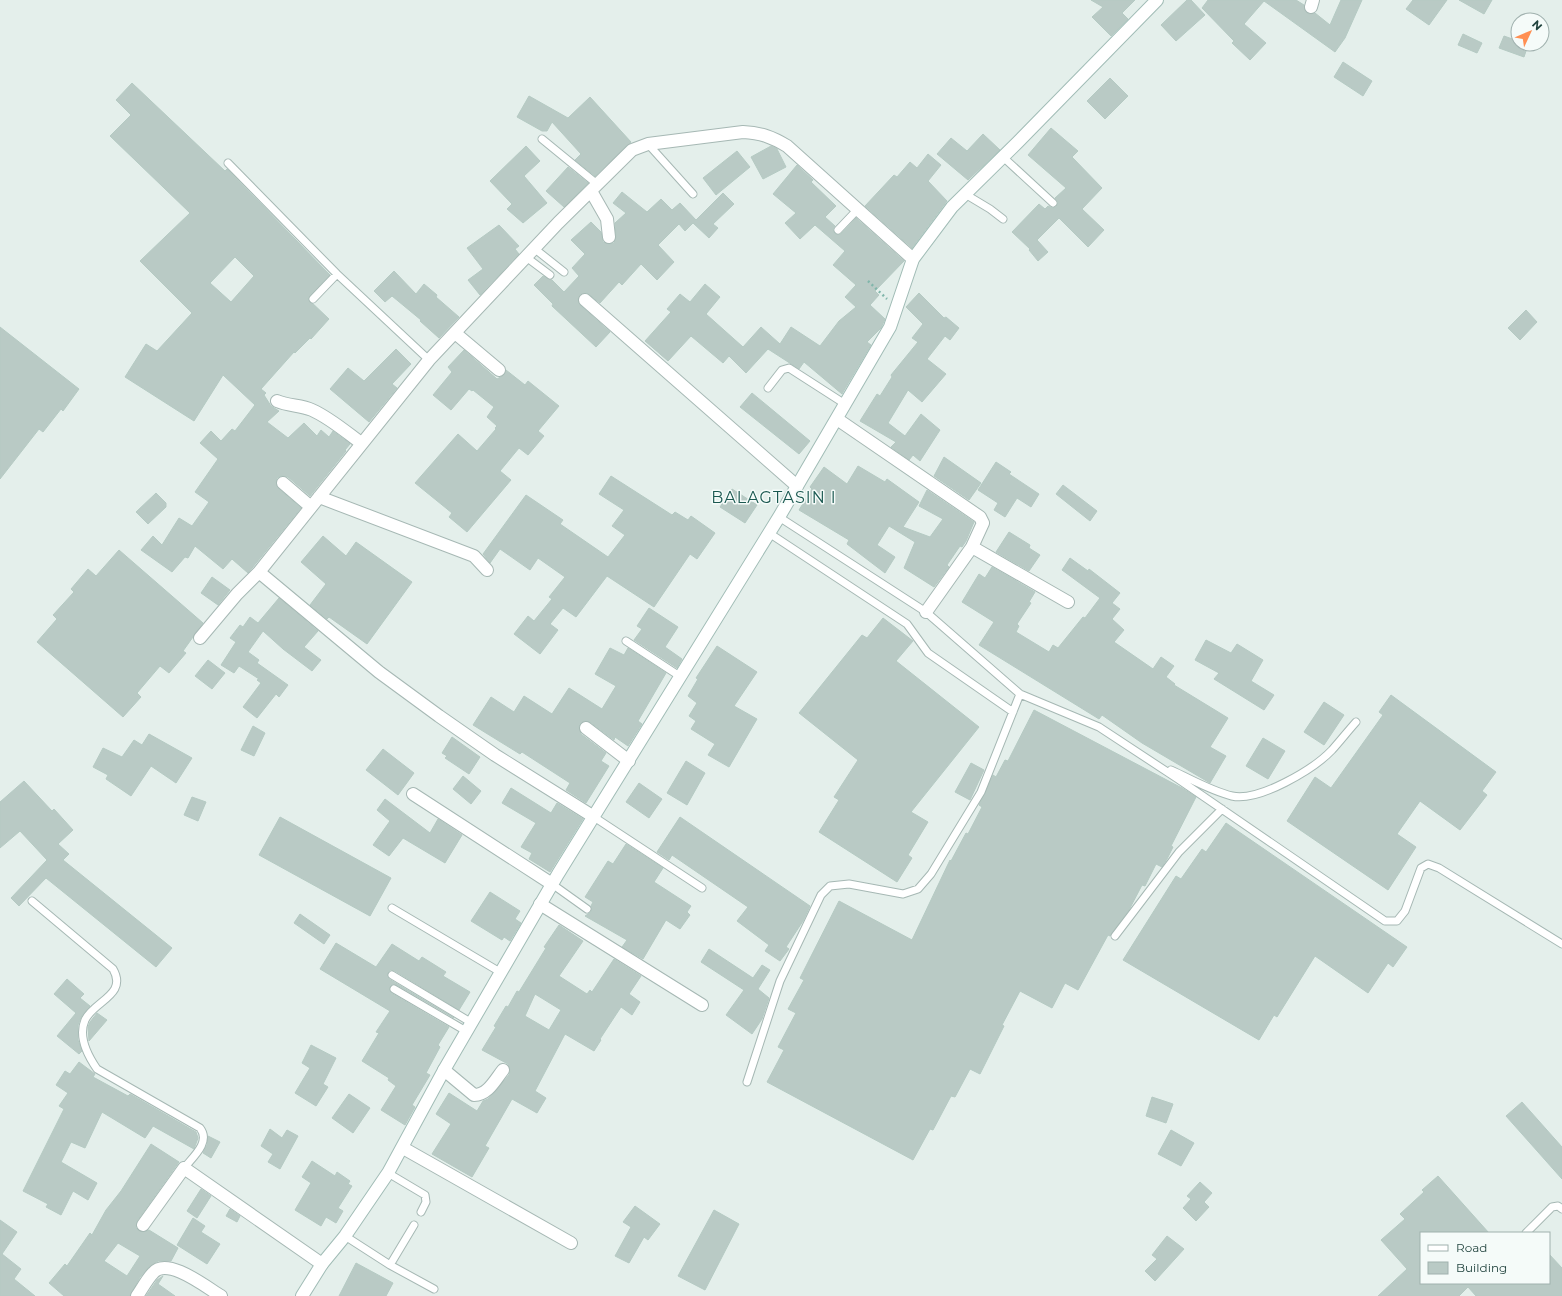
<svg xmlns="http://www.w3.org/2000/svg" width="1562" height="1296" font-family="Montserrat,sans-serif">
<rect width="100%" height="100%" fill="#e4efeb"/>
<path fill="#b9cac5" stroke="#b5cac3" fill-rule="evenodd" d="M1091,0H1135L1122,13L1128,19L1111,36L1092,17L1103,7Z
M1187,0H1191L1205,15L1176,41L1161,25Z
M1208,0H1296L1304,5L1306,12L1309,14L1315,13L1330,25L1341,0H1362L1345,38L1335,52L1264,1L1244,24L1266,43L1250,60L1232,43L1234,41L1202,8Z
M1413,0H1447L1429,25L1406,9Z
M1459,0H1492L1484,14Z
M1463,34L1482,43L1477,53L1458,45Z
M1504,36L1518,41V44L1528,45L1524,57L1499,48Z
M1343,62L1372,81L1363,96L1334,77Z
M1110,78L1128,96L1105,119L1087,101Z
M132,83L225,171L227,169L330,275L308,299L329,319L311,339L310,338L295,353L294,352L261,389L266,393L264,395L271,406L279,411L267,422L288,438L304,423L317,436L321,430L329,437L333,431L350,444L345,450L346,451L310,496L288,477L281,476L277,478L276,482L278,488L301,508L248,573L232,559L223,569L195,546L188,558L185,557L172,572L141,550L153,536L162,545L179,518L192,526L209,502L195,492L218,459L200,443L211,431L221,441L232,429L235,431L255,405L223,375L194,421L125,377L146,344L157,351L192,313L140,261L190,213L110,136L131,115L116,100ZM235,257L254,276L231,302L210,283Z
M529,96L568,118L590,97L631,142L595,176L575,160L581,154L552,122L547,131H542L517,117Z
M1051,128L1078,151L1072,157L1102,188L1082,209L1104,230L1088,247L1059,218L1037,240L1048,252L1038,261L1029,250L1030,249L1012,232L1039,204L1045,209L1048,206L1052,208L1056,207L1058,202L1055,198L1066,188L1028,155Z
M983,134L1000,150L968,180L937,154L951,138L967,151Z
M526,146L540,161L524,176L547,203L523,223L507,209L512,204L490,181Z
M771,146L777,149L786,167L763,179L751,157Z
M737,151L750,167L716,195L703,178Z
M928,154L941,165L928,181L947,201L912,248L865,206L894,175L897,177L910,162L917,168Z
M797,165L813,180L811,182L836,206L825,217L835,226L833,229L835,234H841L856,218L904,261L875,291L879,295L870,305L885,319L881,328L867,342L871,345L843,392L842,394L804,362L799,369L768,349L746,373L729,356L723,363L691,336L668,361L645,341L671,312L667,309L680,294L690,302L705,284L720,297L706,314L743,347L761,327L780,344L791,327L820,346L839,321L856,307L845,297L856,285L833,265L845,251L815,225L800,239L785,223L796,213L773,194Z
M568,167L588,183L564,207L546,191Z
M622,192L647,212L661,199L672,210L680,203L696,220L723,193L734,204L713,224L718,228L709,238L693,223L685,231L679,224L658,245L674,262L657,280L641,264L622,285L619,282L600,303L587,293L580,295L578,299L580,305L610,332L596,347L552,306L553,304L534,285L543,276L552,280L564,292L579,276L572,268L585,254L571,240L591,222L601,232L603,242L609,244L614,243L616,237L615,223L626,213L613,203Z
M499,225L519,246L515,249L519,254L480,295L468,280L483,269L467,248Z
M394,271L416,294L424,284L437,295L436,297L459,317L439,338L420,321L421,320L392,296L385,302L374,291Z
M919,293L944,318L946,317L959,328L950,340L945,336L927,359L946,374L922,402L908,390L888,423L905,436L921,414L940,430L920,461L913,455L909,460L891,447L896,442L860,421L877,394L880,396L892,377L891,375L918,342L912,338L923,324L906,307Z
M1526,310L1537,322L1520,340L1508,328Z
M0,327L79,389L63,411L61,409L43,432L39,429L0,479Z
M396,349L411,364L392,384L397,388L369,422L330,389L348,368L364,381Z
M464,350L497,379L504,375L506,370L525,385L528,381L559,406L538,431L544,436L528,455L519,448L500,471L511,480L467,532L449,517L452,513L415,483L458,434L477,451L496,429L495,428L497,426L487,417L494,407L473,390L472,391L469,389L451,410L433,395L452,372L448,367Z
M752,393L810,441L799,454L740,407Z
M944,457L981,483L969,500L934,476Z
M996,462L1011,472L1009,474L1039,494L1031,507L1017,498L1005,517L994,510L998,503L978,490Z
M858,466L885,482L887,479L919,502L903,527L930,537L943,519L919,506L927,490L974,522L966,541L962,547L960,546L947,565L949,567L934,587L904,568L915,542L889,526L877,545L895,557L885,573L847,544L849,540L799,510L812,489L810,487L824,467L847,484Z
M611,476L672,515L675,512L688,520L691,516L715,533L697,559L690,554L654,607L607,576L576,617L563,608L550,624L558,630L540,654L514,634L528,616L534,621L552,599L549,597L565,577L538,558L530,570L500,549L490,563L483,554L526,495L563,520L560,524L608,557L625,535L612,526L624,510L599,494Z
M1063,485L1097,511L1090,521L1056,494Z
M732,489L757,505L745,523L720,507Z
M156,493L166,503V507L148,524L136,512Z
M1009,532L1030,545L1029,548L1040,555L1029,571L996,552Z
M323,536L346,556L356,542L412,582L367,644L329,617L327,619L310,605L326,584L301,562Z
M119,550L203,623L183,651L186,653L169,673L160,666L137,693L141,697L123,717L37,642L57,619L53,615L74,592L71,589L88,569L96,576Z
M1070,558L1088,571L1089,569L1120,593L1112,603L1120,609L1112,619L1124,630L1114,642L1153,669L1161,657L1174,666L1166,677L1175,684L1174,685L1228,718L1210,747L1226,756L1210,783L1142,743L1102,715L1099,719L979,645L994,622L962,602L979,574L985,578L992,567L1035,592L1029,602L1031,603L1017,624L1019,626L1016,632L1049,652L1053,645L1058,648L1083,617L1085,618L1100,598L1062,570Z
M212,577L230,590L218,605L201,593Z
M279,598L318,631L304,647L321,660L312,671L283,649L263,631L248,652L259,660L257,663L288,685L279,697L276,694L257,718L243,707L261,683L257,680L259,679L239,666L234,673L221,665L236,642L230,638L240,625L243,627L250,617L258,623Z
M649,608L678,627L665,647L682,659L677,668L634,640L642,629L637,626Z
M883,618L913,641L896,661L979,727L911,812L928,822L908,855L912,858L897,882L819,832L839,800L834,797L858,760L799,713L862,635L867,638Z
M1206,640L1231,653L1237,644L1263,660L1251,681L1274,695L1264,710L1214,679L1219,673L1195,660Z
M717,646L757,672L734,706L757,719L729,767L708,755L715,744L691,729L696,721L689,716L697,703L688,696L698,679L696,678Z
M610,648L624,655L628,648L666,673L638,721L642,724L628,746L615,737L614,740L590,722L584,721L580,724L579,727L581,734L606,753L601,761L609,766L586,803L566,790L570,783L522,752L520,754L473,725L491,697L514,712L524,696L552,714L569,688L602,709L616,686L595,674Z
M208,660L225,673L212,689L195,676Z
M1391,695L1496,772L1482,791L1487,795L1460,830L1420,801L1397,834L1416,847L1388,890L1287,821L1315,777L1331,788L1383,715L1379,712Z
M1324,702L1344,715L1324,745L1304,732Z
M1034,710L1182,788L1196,797L1171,846L1173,847L1167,859L1162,867L1156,864L1145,886L1142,885L1129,910L1110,936L1108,935L1078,990L1065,983L1052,1008L1020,991L1002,1025L1004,1026L980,1074L970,1069L955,1097L951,1096L933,1130L930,1129L913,1160L767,1082L784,1050L778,1047L796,1013L788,1009L804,980L800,978L839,901L912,940L950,860L951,861L966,833L968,834L982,807L979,805L993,775L996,777L1005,760L1008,761Z
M253,726L265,733L254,756L241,750Z
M149,734L192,758L176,783L151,766L131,796L106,779L108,775L93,767L103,748L122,757L134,740L142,745Z
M452,737L480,757L469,774L445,758L447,756L442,753Z
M1263,738L1285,751L1268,779L1246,766Z
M383,749L414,773L398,795L366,770Z
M686,761L705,773L687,805L667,793Z
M971,763L984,770L970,800L955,792Z
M463,776L481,791L471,804L453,789Z
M24,781L52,811L54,809L73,830L58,844L69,854L63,860L172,948L156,967L46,878L19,906L11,898L47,860L20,831L0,848V802Z
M639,783L662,799L649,818L626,802Z
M511,788L551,813L557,803L583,819L550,872L529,859L532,853L521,847L536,823L502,803Z
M192,797L206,802L198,821L184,815Z
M385,799L430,833L438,819L462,835L445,863L403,838L389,856L373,845L390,821L377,810Z
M280,817L391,878L370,916L259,855Z
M680,817L810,906L803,921L786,947L789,949L780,961L765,951L769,945L737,921L748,907L672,855L669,860L657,852Z
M1226,823L1407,947L1393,967L1388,963L1368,993L1315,956L1277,1017L1274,1015L1259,1040L1123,960L1176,876L1181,879L1202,849L1206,852Z
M626,844L663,868L654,882L691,906L687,912L690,915L680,929L666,920L643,959L622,947L627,940L585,916L591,912V906L593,902L585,897L608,861L613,864Z
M490,892L520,911L515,919L521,923L510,941L504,937L502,940L471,921Z
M300,914L330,935L324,944L294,923Z
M559,925L583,941L559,976L587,994L590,990L592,992L614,959L641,976L629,994L640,1002L632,1015L621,1007L600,1039L601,1040L594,1051L565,1034L535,1091L546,1098L537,1113L512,1099L485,1146L489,1148L472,1177L432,1154L451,1124L436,1114L449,1093L477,1111L483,1101L488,1099L509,1075L510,1071L508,1064L482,1050L496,1027L494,1026L506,1006L508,1007L517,991L519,992L546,948L544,947ZM535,994L561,1010L549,1030L525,1016Z
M336,943L376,967L392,944L419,961L422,957L446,972L443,976L470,992L459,1010L395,971L390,970L388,973L389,979L454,1018L397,985H392L390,987L391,993L449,1027L438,1045L440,1047L426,1073L430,1075L412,1105L415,1107L405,1125L381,1110L396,1086L388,1080L389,1078L362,1061L379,1033L376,1032L390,1011L320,969Z
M709,949L753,978L762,965L770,970L758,989L769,998L762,1019L752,1034L726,1015L744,990L701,962Z
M67,979L84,994L80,998L90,1006L81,1017L78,1025V1040L82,1051L79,1054L57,1036L76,1013L54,994Z
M97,1013L107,1020L89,1041L88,1027L90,1022Z
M311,1045L336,1058L323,1084L328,1087L316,1106L295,1093L310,1068L302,1063Z
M79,1062L95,1074L93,1077L128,1096L130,1094L196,1132L198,1138L194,1149L153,1126L145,1138L102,1112L85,1148L71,1142L61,1162L97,1183L88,1200L73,1191L61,1215L46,1207L48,1204L23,1191L64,1109L59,1106L68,1093L56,1085L65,1071L70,1074Z
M349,1094L370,1108L353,1133L332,1118Z
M1152,1097L1173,1104L1166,1123L1146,1116Z
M1522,1102L1562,1147V1179L1506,1116Z
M270,1129L282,1138L287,1130L298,1136L280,1169L268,1162L273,1154L261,1146Z
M1171,1130L1194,1143L1181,1166L1158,1154Z
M208,1136L220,1142L211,1158L203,1153L207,1145Z
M151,1144L179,1162L137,1221L136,1228L142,1232L149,1230L178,1248L171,1261H158L149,1267L140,1277L130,1296H64L49,1283L65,1264L67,1266L90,1233L92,1235L106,1210L121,1191ZM118,1243L140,1256L127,1276L104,1261Z
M312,1161L335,1176L337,1172L350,1181L348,1184L352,1186L338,1208L343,1211L336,1223L326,1217L321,1226L295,1210L311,1183L302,1177Z
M1438,1176L1489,1233H1421V1283H1549V1254L1562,1268V1296H1476L1468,1287L1459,1296H1378L1407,1269L1381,1240L1405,1219L1400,1214L1424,1192L1422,1190Z
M1200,1182L1212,1193L1204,1202L1209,1207L1196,1221L1183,1208L1191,1199L1187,1196Z
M201,1189L211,1196L197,1218L187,1211Z
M635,1206L660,1224L648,1240L644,1237L629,1263L615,1256L631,1227L623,1222Z
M230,1209L240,1216L237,1222L226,1216Z
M714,1210L739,1224L705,1290L678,1276Z
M193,1218L205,1226L201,1232L220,1244L207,1264L177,1245Z
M0,1220L17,1232L2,1254L21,1269L14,1279L35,1296H0Z
M1167,1236L1184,1249L1155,1281L1145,1271L1157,1259L1152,1255Z
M356,1263L393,1283L386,1296H339Z
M163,1276L158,1284L175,1296H146L157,1280Z"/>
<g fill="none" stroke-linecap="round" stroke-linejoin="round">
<g stroke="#a6b8b4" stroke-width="9">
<path id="lane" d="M542,139L597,184
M648,144L693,194
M1003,157L1053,203
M228,163L337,274L429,360
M965,194L990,209L1003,219
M838,230L858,209
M535,249L564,272
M526,257L550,275
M313,299L337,274
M768,388L782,370L789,368L845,404
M779,517L926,612L1020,694L1099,727L1178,779L1385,921H1397L1405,911L1421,868L1428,864L1439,868L1562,944
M769,533L907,624L928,653L1013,712
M626,641L681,677
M1171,770C1191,779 1211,791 1232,796C1259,802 1314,769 1332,750C1340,741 1348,731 1356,722
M594,817L702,888
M552,884L587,909
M32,901L113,969C128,995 94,1001 85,1020C78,1036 88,1056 97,1069L200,1128C211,1142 193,1157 184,1168
M392,908L500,972
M1115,936L1179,852L1222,809
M392,975L472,1023
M394,989L466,1031
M747,1082L780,981L821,895L830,886L849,884L903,894L918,889L931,874L981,792L1020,694
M388,1173L425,1195L426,1202L421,1212
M1526,1233L1552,1207L1558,1206L1562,1209
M345,1236L390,1265L434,1289
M390,1265L414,1225"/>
</g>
<g stroke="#a6b8b4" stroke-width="14">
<path id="street" d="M1311,7L1313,0
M591,191L607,219L609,237
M585,300L797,486
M455,333L499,370
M277,401C288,406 301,405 312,410C330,418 346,432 361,443
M837,419L980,517L983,523L972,547
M283,483L311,507
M319,497L474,556L487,570
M926,612L972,547L1068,602
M200,638L237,594L259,572
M586,728L629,761
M413,794L552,884
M594,817L495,755L439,716L379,672L259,572L429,360L558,223L632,150L648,144L743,132C761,133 772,137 787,146L913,259
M540,904L702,1005
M444,1070L474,1095C488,1095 495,1080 503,1070
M403,1148L571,1243
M143,1225L184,1168L322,1264
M137,1296C142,1289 147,1279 153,1273C167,1256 206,1287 221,1296"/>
</g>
<g stroke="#a1bcb6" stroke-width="14">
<path id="secondary" d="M302,1296L322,1264L345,1236L388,1173L444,1070L558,874L779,517L890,327L913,259L952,207L1018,142L1157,0"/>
</g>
<path stroke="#81b6ab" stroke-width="2.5" stroke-dasharray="2 3" stroke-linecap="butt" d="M868,281L887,299"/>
<use href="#lane" stroke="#fff" stroke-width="7"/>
<use href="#street" stroke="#fff" stroke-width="12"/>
<use href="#secondary" stroke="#fff" stroke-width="12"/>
</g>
<g text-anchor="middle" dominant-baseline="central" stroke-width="3" stroke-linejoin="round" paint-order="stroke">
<g font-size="16" letter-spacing="1" fill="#1a5850" stroke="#f5fbf9">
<text x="774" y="497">BALAGTASIN I</text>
</g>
</g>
<rect x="1420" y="1232" width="130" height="52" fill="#f5fbf9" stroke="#a0b1ae"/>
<rect x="1428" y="1245" width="20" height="6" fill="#ffffff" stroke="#a0b1ae"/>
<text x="1456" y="1252" font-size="12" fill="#21433e">Road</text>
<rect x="1428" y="1262" width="20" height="12" fill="#b9cac5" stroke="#a0b1ae"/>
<text x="1456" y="1272" font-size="12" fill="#21433e">Building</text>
<g transform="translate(1530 32) rotate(46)"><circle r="19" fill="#f5fbf9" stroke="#a0b1ae"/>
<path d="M0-3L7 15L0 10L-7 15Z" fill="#ff8f52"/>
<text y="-6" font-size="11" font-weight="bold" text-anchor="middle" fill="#21433e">N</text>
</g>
</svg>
